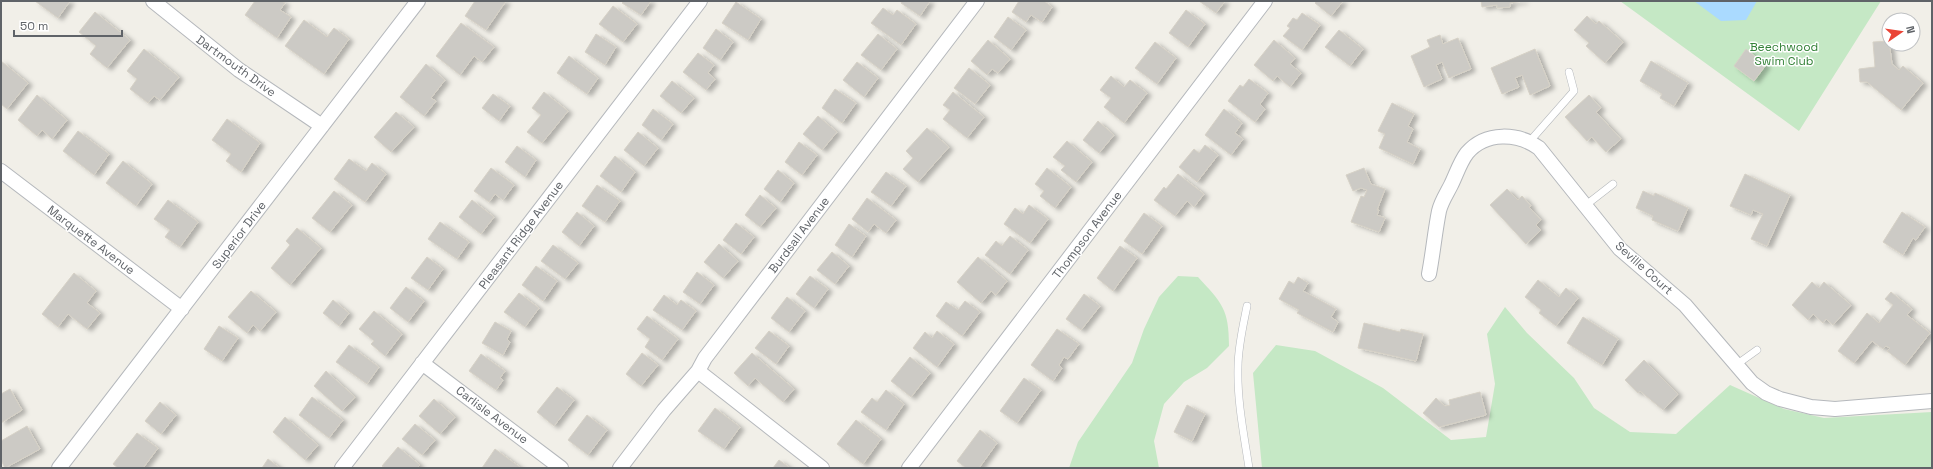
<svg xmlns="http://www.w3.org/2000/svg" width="1933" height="469" font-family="'Space Grotesk',sans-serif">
<defs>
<filter id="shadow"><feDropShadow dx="4.5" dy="2.5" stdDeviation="2" flood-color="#0004"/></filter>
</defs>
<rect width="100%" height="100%" fill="#f1efe8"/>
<path fill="#c5e8c5" d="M1620,1H1881L1799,131Z
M1178,276L1198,277C1222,303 1229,309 1229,346L1207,368L1184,382L1164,404L1154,441L1159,468H1069L1078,442L1132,363L1144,329L1159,297Z
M1505,307L1527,333L1574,378L1594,408L1630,432L1676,434L1730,385L1784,409L1824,418L1932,412V468H1262L1253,373L1276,345L1315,351L1383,388L1451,440L1486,437L1495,384L1487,334Z"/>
<path fill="#aadaff" d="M1694,1H1757L1746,20L1721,21Z"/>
<path fill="#cccac5" stroke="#d6d1c6" filter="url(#shadow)" d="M35,1H70L58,18Z
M255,1H281L285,3L280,10L291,17L277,38L245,15Z
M475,1H506L486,30L465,16Z
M624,1H651L641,15L622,3Z
M902,1H930L920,16L901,3Z
M1019,1H1044L1052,7L1042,22L1031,15L1026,22L1012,12Z
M1199,1H1225L1216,13Z
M1317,1H1343L1331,16L1315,3Z
M1481,1H1524L1510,3V7L1497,8V5L1482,7Z
M736,2L761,19L748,40L722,23Z
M613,6L637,24L623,42L599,24Z
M883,8L893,15L897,10L916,24L901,45L871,23Z
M1186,10L1205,24L1188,47L1169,33Z
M95,12L130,40L107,68L90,54L96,46L79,32Z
M1302,13L1320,25L1302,50L1283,36L1290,28L1287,26L1293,18L1297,20Z
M1587,16L1596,24L1599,21L1623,42L1605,63L1586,46L1589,43L1574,30Z
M1008,17L1026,30L1011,50L994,37Z
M304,20L327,37L334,28L349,39L324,74L285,46Z
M461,23L494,47L482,62L474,56L460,75L436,56Z
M716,29L733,42L720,60L703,48Z
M1339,30L1363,49L1350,66L1325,47Z
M596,34L616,47L605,65L585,52Z
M878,34L897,49L881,70L861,55Z
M1440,35L1443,44L1458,38L1471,69L1449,78L1442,62L1436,65L1442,79L1424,87L1411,56L1430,47L1427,40Z
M988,40L1010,59L998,73L992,69L987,75L971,61Z
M1274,40L1295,58L1290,64L1301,73L1290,87L1277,76L1273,81L1254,65Z
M1889,41L1892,64L1899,70L1903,66L1923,83L1901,110L1867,82H1860L1859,69L1875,67L1873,42Z
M1155,42L1176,58L1157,84L1135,68Z
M144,49L179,77L160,100L154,96L148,103L130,89L137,79L127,71Z
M1535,49L1550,86L1530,95L1522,75L1515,78L1519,87L1502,94L1491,68Z
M1746,49L1766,65L1754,81L1734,66Z
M698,53L714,65L708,73L715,79L706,90L683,72Z
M569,56L598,78L587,94L557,73Z
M1,61L28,83L7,109L1,104Z
M1651,61L1688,83L1674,106L1660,98L1662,94L1640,81Z
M857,62L878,78L864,97L843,80Z
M426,64L445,80L431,98L436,101L424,116L400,97Z
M969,68L990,85L975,104L954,88Z
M1111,76L1124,87L1130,80L1147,93L1124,123L1104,107L1111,98L1100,90Z
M1249,79L1268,93L1260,104L1265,109L1255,122L1228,101L1240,85L1243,87Z
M672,81L694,98L681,113L660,96Z
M835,89L856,103L842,123L822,108Z
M544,92L568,111L542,143L527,132L541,115L532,108Z
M953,92L984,117L967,138L943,119L950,110L943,105Z
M493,94L510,106L499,121L482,108Z
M37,95L67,120L52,139L42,130L37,136L18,120Z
M1589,95L1601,108L1596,112L1621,139L1606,152L1592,137L1587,141L1565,117Z
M1392,103L1414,114L1408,126L1413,129L1407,142L1420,149L1413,164L1379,148L1385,134L1378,131Z
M653,109L673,124L661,140L642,125Z
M1224,109L1242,123L1235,133L1243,139L1231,155L1205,135Z
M396,112L414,127L391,152L374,137Z
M818,116L837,132L822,150L803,134Z
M227,119L260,143L241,172L226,161L231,154L212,140Z
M1098,121L1114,135L1099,153L1083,140Z
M927,128L949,147L918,182L903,169L913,158L906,151Z
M78,131L109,154L94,175L63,151Z
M638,132L658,148L644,166L624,150Z
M1067,141L1092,162L1076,182L1061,170L1065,166L1053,157Z
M799,142L817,155L802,175L785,162Z
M1205,145L1218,155L1197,182L1179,167L1194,149L1199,153Z
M517,146L536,160L525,177L505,162Z
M615,156L635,172L621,192L600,176Z
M349,159L366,171L372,163L386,174L365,202L334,179Z
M123,161L152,184L136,206L106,183Z
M491,168L514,185L503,200L495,194L489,202L474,191Z
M1047,168L1071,187L1055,208L1040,196L1044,191L1035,184Z
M1364,168L1371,184L1385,189L1377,210H1379L1377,215L1385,218L1379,232L1351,222L1361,196L1364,197L1367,190L1361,188L1353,191L1346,175Z
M778,170L794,183L780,202L764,189Z
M886,172L906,186L891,206L871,192Z
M1178,174L1204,194L1194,207L1187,201L1175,216L1154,200L1164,187L1166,189Z
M1745,174L1790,195L1767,246L1751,239L1763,214L1753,210L1751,215L1730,206Z
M597,185L620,201L605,222L582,206Z
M1507,189L1518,200L1522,196L1531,206L1529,207L1541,220L1536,225L1541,230L1526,244L1490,205Z
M334,191L352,205L330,232L312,218Z
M1643,191L1654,196L1655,193L1688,208L1678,231L1652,220L1653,216L1636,208Z
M760,195L776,208L760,227L745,215Z
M867,198L896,220L886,233L874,224L868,232L852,219Z
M168,200L198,222L180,247L165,237L170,230L154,219Z
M472,200L494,217L481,234L459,217Z
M1029,205L1048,219L1030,243L1004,224L1015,208L1023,214Z
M577,212L594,226L579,246L562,232Z
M1902,212L1925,227L1916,240L1913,238L1903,255L1883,242Z
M1144,213L1162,226L1142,254L1124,241Z
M440,222L469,242L457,259L428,239Z
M736,223L754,237L741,254L723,240Z
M849,224L866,236L852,257L835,245Z
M297,228L321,248L290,285L271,268L290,245L286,241Z
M1010,236L1028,250L1010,274L985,255L996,241L1002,246Z
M719,244L738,261L723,278L704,262Z
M553,245L578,263L565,279L541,261Z
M1120,246L1137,258L1113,291L1097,278Z
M832,252L849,266L835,284L817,270Z
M427,257L443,269L428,290L411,278Z
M978,257L1007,281L996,295L991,291L981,303L957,282Z
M536,266L557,281L543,301L522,285Z
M697,272L714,285L700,304L683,292Z
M74,273L96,291L87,303L100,313L87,329L68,314L58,327L42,314Z
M810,276L828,289L814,308L796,294Z
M1298,277L1308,283L1303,291L1336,309L1331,317L1338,322L1333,332L1297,313L1299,310L1279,299L1289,281L1294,284Z
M1538,280L1559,297L1566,288L1578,298L1556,326L1539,313L1541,310L1525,297Z
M1812,282L1819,288L1824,282L1851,305L1833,325L1826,319L1823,323L1813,314L1808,320L1792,305Z
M406,287L424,301L408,322L390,308Z
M251,291L276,312L260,331L253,325L247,333L228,317Z
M1891,292L1912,309L1907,315L1930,333L1905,365L1887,351L1890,348L1886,346L1883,349L1872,341L1854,363L1838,351L1867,313L1879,323L1893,305L1885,299Z
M519,293L539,308L525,327L504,312Z
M1084,294L1100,306L1081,330L1066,319Z
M664,295L677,305L681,300L696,311L682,330L653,310Z
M787,297L805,311L789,332L771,318Z
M333,300L349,313L339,326L323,313Z
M965,301L980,312L962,336L936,316L946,302L958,310Z
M374,311L402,334L385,356L371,344L374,341L359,329Z
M647,316L678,339L662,360L645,347L650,339L637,329Z
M1583,317L1618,339L1602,365L1567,343Z
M495,322L511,331L507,339L510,342L503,355L482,343Z
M1364,323L1400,332L1401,329L1423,334L1416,361L1358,348Z
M219,326L238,338L222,361L204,349Z
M1057,329L1079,344L1068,359L1064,357L1059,365L1062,368L1053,381L1031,365Z
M769,331L789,346L776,364L755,348Z
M937,331L954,344L937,367L913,348L925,332L932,338Z
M349,345L379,367L367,384L336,362Z
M642,353L658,365L641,386L626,374Z
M752,353L794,389L783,402L755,378L748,386L734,373Z
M481,354L505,371L500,378L503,380L496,390L469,371Z
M910,357L930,373L911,397L891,381Z
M1644,360L1678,394L1663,410L1640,391L1638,393L1625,380Z
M326,371L355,397L342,411L314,386Z
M1024,378L1041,390L1017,423L1000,411Z
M557,387L574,400L554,426L537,412Z
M10,389L22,410L1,423V394Z
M886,390L904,404L886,430L861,412L872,398L877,402Z
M1480,392L1486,415L1439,427L1423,413L1436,398L1445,406L1450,405L1449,400Z
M312,397L343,420L329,438L299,415Z
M434,399L455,417L440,434L419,416Z
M160,402L176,415L161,434L145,421Z
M1187,405L1205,414L1192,441L1174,432Z
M715,408L740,427L724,449L698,431Z
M587,415L607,430L588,455L568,440Z
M285,417L318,445L305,460L273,432Z
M856,420L881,439L863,464L837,444Z
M415,424L435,440L422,455L402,439Z
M27,426L40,449L5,468L1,460V441Z
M980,430L997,443L979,468H966L957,461Z
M137,433L158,448L143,468H118L113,464Z
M398,447L420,465L417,468H385L382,466Z
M495,449L521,468H482Z
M268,459L280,468H262Z
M779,460L790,468H773Z"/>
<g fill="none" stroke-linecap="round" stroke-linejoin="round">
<g stroke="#b5b8bc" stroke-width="8">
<path id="service" d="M1530,141L1574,91L1569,72
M1586,205L1613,184
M1247,306C1243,326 1238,347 1238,367C1237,401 1244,435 1249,468
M1736,365L1757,350"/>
</g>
<g stroke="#b5b8bc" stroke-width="16">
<path id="minor" d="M153,1L239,70L322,126
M1,171L182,309
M1429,274C1433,253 1435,231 1439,211C1441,202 1447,193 1451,185C1456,175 1460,162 1467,153C1486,131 1518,133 1539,148L1620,249L1685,305L1752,383L1766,393L1780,399L1811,407L1835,409L1932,401
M422,363L561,468
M698,371L822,468
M59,468L418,1
M342,468L700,1
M620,468L664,410L698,371L705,358L977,1
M909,468L1265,1"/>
</g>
<use href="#service" stroke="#fff" stroke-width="7"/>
<use href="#minor" stroke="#fff" stroke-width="14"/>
</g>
<g text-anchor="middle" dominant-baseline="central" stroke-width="3" stroke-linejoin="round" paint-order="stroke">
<g font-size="12" fill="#348238" stroke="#fff">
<text x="1784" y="47">Beechwood<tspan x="1784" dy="14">Swim Club</tspan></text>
</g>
<g font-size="12" fill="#5f6368" stroke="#fff">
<text transform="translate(236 66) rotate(36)">Dartmouth Drive</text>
<text transform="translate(239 235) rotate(-53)">Superior Drive</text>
<text transform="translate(521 235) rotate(-53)">Pleasant Ridge Avenue</text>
<text transform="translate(799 235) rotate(-53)">Burdsall Avenue</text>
<text transform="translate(1087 235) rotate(-53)">Thompson Avenue</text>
<text transform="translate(91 240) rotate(37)">Marquette Avenue</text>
<text transform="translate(1644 268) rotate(42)">Seville Court</text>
<text transform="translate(492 415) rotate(37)">Carlisle Avenue</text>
</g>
</g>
<rect width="1933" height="469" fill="none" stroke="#5f6368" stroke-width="4"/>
<g transform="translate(1901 32) rotate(77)"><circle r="19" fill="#ffffff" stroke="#bfc1c3"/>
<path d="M0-3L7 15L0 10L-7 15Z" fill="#ea4335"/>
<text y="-6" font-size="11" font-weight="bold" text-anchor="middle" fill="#5f6368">N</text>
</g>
<path d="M14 30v6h108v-6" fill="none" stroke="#5f6368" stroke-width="2"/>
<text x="20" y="30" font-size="12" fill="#5f6368" stroke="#ffffff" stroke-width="3" paint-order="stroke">50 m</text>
</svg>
